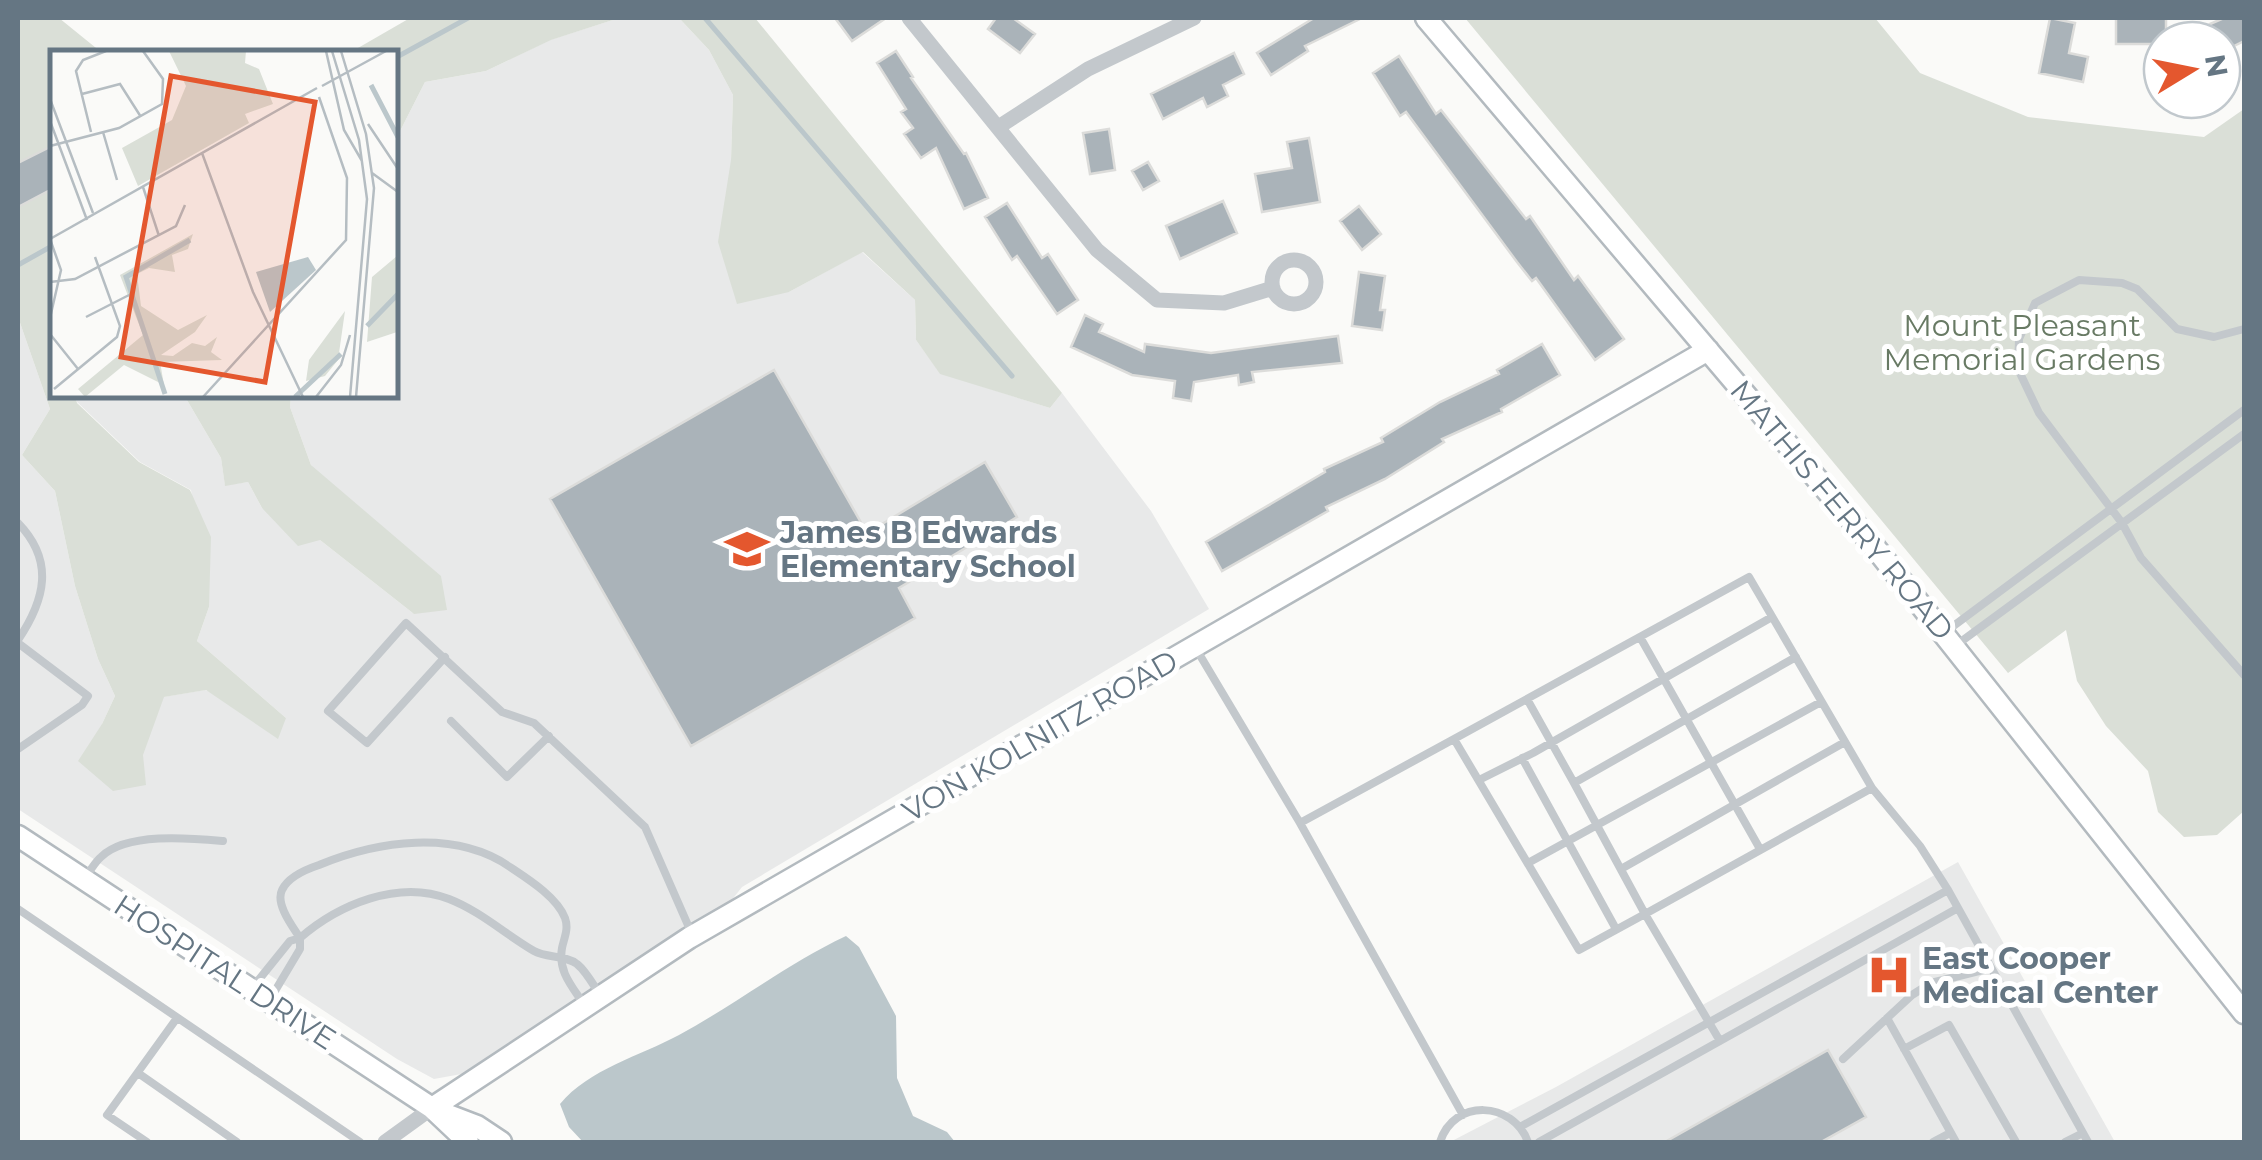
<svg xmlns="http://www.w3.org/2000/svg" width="2262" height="1160" font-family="Montserrat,sans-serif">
<rect width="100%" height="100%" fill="#fafaf8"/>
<path fill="#e8e9e9" d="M619,18H679L709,50L733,95L731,160L789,292L862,252L915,300L916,340L940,373L1050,408L1062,393L1151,511L1209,609L742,887L731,901L467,1073L434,1079L397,1059L18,809V317L50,409L22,455L55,491L75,586L98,659L115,696L102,724L142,755L163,697L205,690L286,718L197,641L209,607L191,490L140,462L77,402L75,395H184L221,458L225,485L248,482L262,508L320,540L414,614L311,465L290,407L291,395H395V141L425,82L486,71L550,40Z
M1958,862L2115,1142H1450L1556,1087Z"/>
<path fill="#dadfd7" d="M18,18H59L101,52H52V146L18,163Z
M410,18H619L551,40L486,71L425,82L395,141V52H351Z
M679,18H755L1062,393L1050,408L940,374L916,340L915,300L863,252L789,292L737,304L718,242L731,160L733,95L709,50Z
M1465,18H1875L1920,73L2028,117L2204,137L2244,109V811L2217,835L2184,837L2158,812L2148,771L2106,726L2077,681L2066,630L2008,673Z
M52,189V395H75L77,403L139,462L190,490L211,537L209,607L197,641L286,718L278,739L206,690L164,697L143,755L146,785L113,791L78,761L102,724L115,696L98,659L75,586L55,491L22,455L50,409L18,317V207Z
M184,395H291L290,407L311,465L441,576L447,610L414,614L320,540L298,546L262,508L248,482L225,486L221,458Z"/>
<path fill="#bbc7cb" d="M846,936L859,947L896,1016L897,1078L913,1116L947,1132L955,1142H583L569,1127L560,1104C589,1069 640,1056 679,1035C736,1004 787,964 846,936Z"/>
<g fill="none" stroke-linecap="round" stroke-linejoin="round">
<path stroke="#bbc7cb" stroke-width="5" d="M705,18L1012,376
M395,58L468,18
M18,265L52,246"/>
</g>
<path fill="#aab3b9" stroke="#dcdcda" stroke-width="2.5" d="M835,18H886L852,41Z
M996,18H1013L1035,34L1020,53L988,29Z
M1314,18H1362L1305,46L1308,51L1271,75L1257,53Z
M2050,18L2075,23L2069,53L2088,57L2083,82L2039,73Z
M2116,18H2166V40H2162V44H2116Z
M2224,18H2244V41L2224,51L2222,40H2218L2210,24Z
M896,51L913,77L911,78L964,154L966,153L988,198L964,209L936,148L921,158L904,134L913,128L901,112L906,109L877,63Z
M1234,53L1244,74L1223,85L1228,96L1207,107L1203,98L1163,119L1151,94Z
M1399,56L1436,114L1441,110L1526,219L1530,216L1574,280L1578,276L1624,339L1595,360L1536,278L1532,281L1517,262L1406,112L1400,116L1373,73Z
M1109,129L1115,170L1090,174L1083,133Z
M1309,138L1320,202L1262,212L1255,174L1292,168L1287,142Z
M52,146V189L18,207V163Z
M1148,162L1159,181L1143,190L1132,171Z
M1223,201L1237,233L1180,259L1166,226Z
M1007,203L1042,258L1048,254L1078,300L1057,314L1017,256L1012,260L985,217Z
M1359,206L1381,234L1362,250L1340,221Z
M1359,272L1385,276L1380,310H1385L1382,330L1352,326Z
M1085,315L1103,324L1099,332L1144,352L1145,344L1211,353L1338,336L1342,363L1252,372L1254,382L1239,385L1238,375L1194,382L1191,401L1173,398L1175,381L1132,375L1071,347Z
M1542,344L1560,375L1501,409L1502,412L1442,439L1444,442L1385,479L1326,507L1328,511L1222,571L1206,542L1325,472L1324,469L1383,442L1381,438L1440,402L1499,374L1497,370Z
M774,370L867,533L985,462L1017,517L899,588L915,618L691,746L550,499Z
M1828,1050L1866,1117L1821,1142H1665Z"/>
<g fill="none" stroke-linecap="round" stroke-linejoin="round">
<g stroke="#b3babf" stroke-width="25">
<path id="secondary" d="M1426,18L1873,545L2244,1013
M18,836L432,1108L468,1142
M432,1108L689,938L1708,350
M443,1113L477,1126L501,1142"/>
</g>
<path stroke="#c3c8cc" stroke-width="8" d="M2244,329L2214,337L2177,329L2137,289L2122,283L2079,280L2035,303L2019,339L2018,369L2039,413L2122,523L2141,558L2244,675
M18,523C55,561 45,600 18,640
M1944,633L2244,410
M1640,637L1760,849
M18,643L88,696L82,705L18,749
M1955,646L2244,434
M1195,647L1300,823
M445,657L367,743L328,711L406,623L502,712L534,723L645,827L691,932
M1527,699L1574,783
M451,721L507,777L549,736
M1454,739L1300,823L1463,1115
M1522,758L1616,929
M1479,780L1533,753L1772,617
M1872,788L1920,846L1948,890L2088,1142
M1528,863L1821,702
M1621,869L1845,742
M86,876C91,870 95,862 101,857C126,832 190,838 223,841
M18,909L360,1142
M253,987L290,941L300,938V949L269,1001
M583,1003C571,985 558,971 562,948C564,938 569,929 565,918C557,897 528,879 510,867C455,829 377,841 319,865C307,869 288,877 282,890C275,904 293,927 300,938C338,905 398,879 449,899C480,911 505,934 534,951C546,958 566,955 577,964C586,971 594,986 600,995
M1887,1018L1956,1142
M1720,1041L1645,914L1579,950L1454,739L1749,577C1790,647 1831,718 1872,788L1645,914L1574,783L1796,657
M1904,1049L1949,1025L2016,1142
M1843,1059L1912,995L1931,983L1991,968
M138,1073L237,1142
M1520,1127L1948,890
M147,1142L107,1115L177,1018
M1440,1142C1454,1098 1513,1101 1528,1142
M1539,1142L1958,908
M1933,1142L1950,1133
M2065,1142L2083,1133"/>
<path stroke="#c3c8cc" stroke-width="15" d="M909,18L1097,250L1157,300L1224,303L1273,288
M1000,126L1088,69L1194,18
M1272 282a22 22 0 1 1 44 0a22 22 0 1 1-44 0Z
M385,1142L432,1108"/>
<use href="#secondary" stroke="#fff" stroke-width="20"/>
</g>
<defs>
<g id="school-bare" transform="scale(3.45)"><path d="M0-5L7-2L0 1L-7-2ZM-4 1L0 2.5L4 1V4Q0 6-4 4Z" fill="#e4572e" stroke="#fff" stroke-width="2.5" paint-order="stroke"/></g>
<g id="hospital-bare" transform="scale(3.45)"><path d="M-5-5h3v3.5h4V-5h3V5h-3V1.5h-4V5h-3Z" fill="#e4572e" stroke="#fff" stroke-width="2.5" paint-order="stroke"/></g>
</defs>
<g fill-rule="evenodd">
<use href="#school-bare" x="747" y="549"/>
<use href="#hospital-bare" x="1889" y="975"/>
</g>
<g text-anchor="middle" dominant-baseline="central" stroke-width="10" stroke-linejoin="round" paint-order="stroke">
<g font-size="30" fill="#687a64" stroke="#fff">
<text x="2022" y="325">Mount Pleasant<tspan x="2022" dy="34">Memorial Gardens</tspan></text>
</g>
<g font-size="30" fill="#657683" stroke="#fff">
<text transform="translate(1842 510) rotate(50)">MATHIS FERRY ROAD</text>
<text transform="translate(1040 736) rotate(-30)">VON KOLNITZ ROAD</text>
<text transform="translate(225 972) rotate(33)">HOSPITAL DRIVE</text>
</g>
<g font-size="30" font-weight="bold" fill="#657683" stroke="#fff" text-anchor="start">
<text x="780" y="532">James B Edwards<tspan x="780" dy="34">Elementary School</tspan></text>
<text x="1922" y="958">East Cooper<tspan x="1922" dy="34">Medical Center</tspan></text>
</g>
</g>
<g transform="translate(50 50)">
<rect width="348" height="348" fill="#fafaf8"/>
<path d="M119,1H196L195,13L209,19L223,54L195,64L199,73L88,136L72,98L122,70L136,36ZM143,184L138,199L122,205L125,222L99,218L87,224L91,256L128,280L157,265L145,282L111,305L123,306L142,293L155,296L167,287L161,302L172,310L110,312L114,335L74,315L35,347L28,339L93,285L70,225ZM347,206V282L317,292L322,227ZM295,261L288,310L275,326L256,331L259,310Z" fill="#dadfd7"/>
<path d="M258,207L266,220L220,262L206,222Z" fill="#bbc7cb"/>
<path fill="none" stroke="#bbc7cb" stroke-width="5" d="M321,35L348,87M317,276L348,244M115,344L76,227L140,190M245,347L291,304"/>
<path fill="none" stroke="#b5bdc2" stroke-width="2.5" d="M276,1L294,80L312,111M282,1L309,90L317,149L300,347M291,1L316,84L324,138L306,347M272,36L336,1M32,44L70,34L91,67M0,49L43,163M0,71L37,170M318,74L348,119M41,82L26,21L33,10L56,1M53,82L67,130M0,96L69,78L112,54L113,29L93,1M152,103L203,242L253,347M322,123L348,142M93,137L109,186M0,189L267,38M0,232L25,229L126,176L135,155M36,267L81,244M0,268L11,220L0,189M0,284L28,319M4,339L67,287L70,276L45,207M153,347L296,190L297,128L269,47M266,347L291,315L300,285"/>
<path fill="#e4572e" fill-opacity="0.15" stroke="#e4572e" stroke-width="5" d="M121,26L265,52L215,332L71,307Z"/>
<rect width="348" height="348" fill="none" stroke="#657683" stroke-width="5"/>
</g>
<rect width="2262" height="1160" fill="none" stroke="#657683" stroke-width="40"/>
<g transform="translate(2192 70) rotate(80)"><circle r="48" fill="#ffffff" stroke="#c1c8cd" stroke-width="2.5"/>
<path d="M0-8L18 38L0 25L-18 38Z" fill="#e4572e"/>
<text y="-15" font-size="28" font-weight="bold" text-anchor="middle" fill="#657683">N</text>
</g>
</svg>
